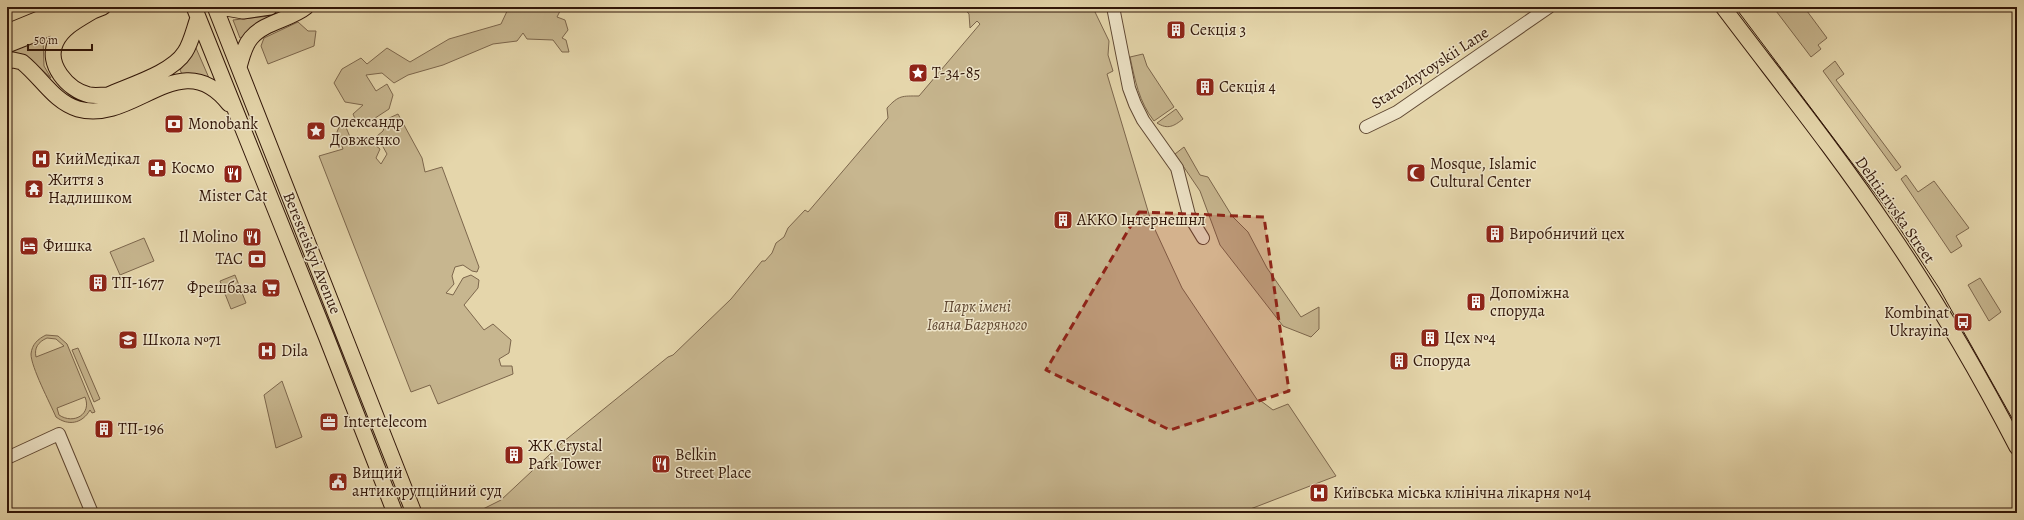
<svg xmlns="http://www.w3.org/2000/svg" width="2024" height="520" font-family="Alegreya,serif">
<rect width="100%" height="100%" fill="#e5d6ab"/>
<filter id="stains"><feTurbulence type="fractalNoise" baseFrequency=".005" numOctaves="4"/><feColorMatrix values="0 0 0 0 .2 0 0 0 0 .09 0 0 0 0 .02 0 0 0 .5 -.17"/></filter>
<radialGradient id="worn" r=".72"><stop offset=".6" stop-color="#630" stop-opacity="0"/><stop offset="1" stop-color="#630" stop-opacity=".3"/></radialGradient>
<path fill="#c7b68f" stroke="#7c664c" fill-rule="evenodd" d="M509,7H562L557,17L565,20L568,30L562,38L566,40L569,52H562L553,40L527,39L523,33L517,41L493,44L443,65L408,75L394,83L382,73L366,75L376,91L387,84L393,95L389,109L366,124L356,121L353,114L363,105L345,102L334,83L342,69L361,58L367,64L387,48L410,62L449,39L501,24Z
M963,7H989L992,11L994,7H1094L1095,12L1109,41L1108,55L1113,71L1107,74L1151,221L1182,288L1258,401H1261L1273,410L1288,404L1336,476L1240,513H475L501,500L563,442L668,357L673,355L731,299L762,261H765L772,253L776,243L784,237L788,228L805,210L808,212L888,118L887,108C899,95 902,96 919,96L980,24L977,21L970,28L969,14Z
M1773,7H1804L1827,38L1818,45L1821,49L1811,57Z
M286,10L244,36L240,38L233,20L269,16Z
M298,22L308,31H316L314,46L268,64L261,46L264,38Z
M43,38L44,66L51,78L29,58L21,54L7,57V53Z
M196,48L209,78L195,74H182L180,70Z
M1143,54L1147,66L1174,107L1154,121C1139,102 1135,80 1130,57Z
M1835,61L1844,74L1836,80L1901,167L1896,171L1823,71Z
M1176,109L1183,119C1174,126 1168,130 1157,123Z
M398,114L422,158L425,172L442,167L479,267L477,272L472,271L463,265L455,267L452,276L454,284L446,293L453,295L463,278L471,275L479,280L478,288L464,305L484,330L493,324L511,340L509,353L499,359L501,366H512L513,374L438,404L430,385L411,392L319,156L343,149L337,132L339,127L345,125L353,144L369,140L380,149L376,158L381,164L387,154L377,136L383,131L387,119Z
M1184,147L1200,175L1208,177L1232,216L1248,232L1267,268L1301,317L1319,307V329L1311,337L1283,326L1220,245L1200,191L1175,154Z
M1906,175L1918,192L1934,181L1969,228L1956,236L1962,246L1951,253L1901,179Z
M144,238L154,261L120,275L110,252Z
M235,275L246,303L231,309L220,281Z
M1980,278L2001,312L1989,321L1968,285Z
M46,335L58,336L67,344L95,412L92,413L90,410C82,424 68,426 56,417C50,403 31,367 31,354C32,344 38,339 46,335ZM47,338L56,339L64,346L36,357C34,348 38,342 47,338ZM85,397C92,414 74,425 59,415L57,408Z
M78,348L100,399L94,402L72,350Z
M282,381L302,437L276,448L264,395Z"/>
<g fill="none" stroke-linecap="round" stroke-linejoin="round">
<g stroke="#5f4732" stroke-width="14">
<path id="minor" d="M1113,7L1129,88L1135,104L1143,120L1177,168L1189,215L1203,238
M1366,127L1397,112L1549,7
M7,458L59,434L92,513"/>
</g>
<g stroke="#321709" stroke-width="17">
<path id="major" d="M194,7L326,336L395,513
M215,7L414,513
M220,7L243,11L270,7
M1723,7C1778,80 1836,152 1887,228C1935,298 1978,372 2017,447
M93,11C80,19 63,27 56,42C45,64 68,90 89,95C96,96 101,95 108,95C130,85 172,73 185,52C191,43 194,29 198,18
M7,32L68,7
M7,45L103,7
M7,61L13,60L22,62C41,77 54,102 78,109C134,125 181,42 229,104
M239,67C242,57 244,46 251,38C264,22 290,20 306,7"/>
</g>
<use href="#minor" stroke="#eee4c8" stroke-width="12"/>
<use href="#major" stroke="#e5d6ab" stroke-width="15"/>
<path stroke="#321709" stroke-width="1" d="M1735,7L1889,212L1939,288L2017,427"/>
</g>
<path fill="#8f2418" fill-opacity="0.2" stroke="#8f2418" stroke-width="3" stroke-dasharray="8 5" stroke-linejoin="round" d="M1139,212L1264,217L1289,391L1170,430L1046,370Z"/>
<defs>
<g id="building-square" transform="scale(1)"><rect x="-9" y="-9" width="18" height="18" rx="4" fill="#8f2418" stroke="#eee4c8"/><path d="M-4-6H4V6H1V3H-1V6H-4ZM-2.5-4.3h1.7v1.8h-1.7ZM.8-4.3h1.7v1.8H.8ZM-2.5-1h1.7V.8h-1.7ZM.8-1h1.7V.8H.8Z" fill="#fff"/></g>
<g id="sight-square" transform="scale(1)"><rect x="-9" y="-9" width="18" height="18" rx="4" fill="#8f2418" stroke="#eee4c8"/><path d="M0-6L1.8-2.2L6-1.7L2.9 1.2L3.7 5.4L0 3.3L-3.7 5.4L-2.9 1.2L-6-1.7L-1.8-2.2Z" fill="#fff"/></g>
<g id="bank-square" transform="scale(1)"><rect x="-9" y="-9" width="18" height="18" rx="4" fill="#8f2418" stroke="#eee4c8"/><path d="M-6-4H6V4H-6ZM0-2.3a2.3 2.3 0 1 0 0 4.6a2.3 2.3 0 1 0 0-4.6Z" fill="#fff"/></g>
<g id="hospital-square" transform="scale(1)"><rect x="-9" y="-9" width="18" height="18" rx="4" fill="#8f2418" stroke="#eee4c8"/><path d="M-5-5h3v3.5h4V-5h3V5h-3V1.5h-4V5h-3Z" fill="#fff"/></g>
<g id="pharmacy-square" transform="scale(1)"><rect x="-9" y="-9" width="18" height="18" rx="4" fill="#8f2418" stroke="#eee4c8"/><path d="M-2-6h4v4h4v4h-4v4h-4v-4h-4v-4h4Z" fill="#fff"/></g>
<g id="mosque-square" transform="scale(1)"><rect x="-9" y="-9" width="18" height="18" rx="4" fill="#8f2418" stroke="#eee4c8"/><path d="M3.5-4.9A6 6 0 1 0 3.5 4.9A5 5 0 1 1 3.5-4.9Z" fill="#fff"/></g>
<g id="restaurant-square" transform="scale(1)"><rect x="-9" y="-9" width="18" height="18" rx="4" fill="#8f2418" stroke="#eee4c8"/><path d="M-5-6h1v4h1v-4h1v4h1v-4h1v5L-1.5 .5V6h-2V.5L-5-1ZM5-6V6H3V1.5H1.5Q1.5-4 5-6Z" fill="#fff"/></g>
<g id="temple-square" transform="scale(1)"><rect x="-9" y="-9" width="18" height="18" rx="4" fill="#8f2418" stroke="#eee4c8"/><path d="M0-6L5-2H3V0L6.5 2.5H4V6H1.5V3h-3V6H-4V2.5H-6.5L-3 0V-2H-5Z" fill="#fff"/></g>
<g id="hotel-square" transform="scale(1)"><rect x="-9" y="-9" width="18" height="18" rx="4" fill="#8f2418" stroke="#eee4c8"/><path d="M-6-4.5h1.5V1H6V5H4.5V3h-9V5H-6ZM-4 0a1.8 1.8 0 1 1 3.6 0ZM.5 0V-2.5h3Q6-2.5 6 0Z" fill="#fff"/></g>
<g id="supermarket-square" transform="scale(1)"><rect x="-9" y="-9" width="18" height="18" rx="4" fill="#8f2418" stroke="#eee4c8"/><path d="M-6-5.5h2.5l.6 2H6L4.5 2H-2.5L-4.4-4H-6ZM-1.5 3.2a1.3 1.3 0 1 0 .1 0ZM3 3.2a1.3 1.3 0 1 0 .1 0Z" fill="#fff"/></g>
<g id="bus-square" transform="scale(1)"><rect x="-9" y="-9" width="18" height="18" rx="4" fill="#8f2418" stroke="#eee4c8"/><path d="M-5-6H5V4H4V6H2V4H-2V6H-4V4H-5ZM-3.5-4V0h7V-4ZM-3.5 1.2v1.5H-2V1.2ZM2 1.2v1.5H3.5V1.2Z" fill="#fff"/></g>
<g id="school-square" transform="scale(1)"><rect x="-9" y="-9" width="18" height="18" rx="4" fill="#8f2418" stroke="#eee4c8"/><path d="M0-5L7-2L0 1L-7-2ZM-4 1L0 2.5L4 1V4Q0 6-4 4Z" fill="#fff"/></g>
<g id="office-square" transform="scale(1)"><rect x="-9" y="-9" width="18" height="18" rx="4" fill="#8f2418" stroke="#eee4c8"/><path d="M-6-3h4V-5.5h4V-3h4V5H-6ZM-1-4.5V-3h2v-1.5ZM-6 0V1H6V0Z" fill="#fff"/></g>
<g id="civic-square" transform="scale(1)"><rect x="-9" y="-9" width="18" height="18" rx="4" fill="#8f2418" stroke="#eee4c8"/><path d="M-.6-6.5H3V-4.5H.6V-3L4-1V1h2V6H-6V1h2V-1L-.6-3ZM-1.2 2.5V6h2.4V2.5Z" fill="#fff"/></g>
</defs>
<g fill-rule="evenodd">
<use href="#building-square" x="1176" y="30"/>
<use href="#sight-square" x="918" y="73"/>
<use href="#building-square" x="1205" y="87"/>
<use href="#bank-square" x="174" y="124"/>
<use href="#sight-square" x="316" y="131"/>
<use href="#hospital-square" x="41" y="159"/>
<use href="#pharmacy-square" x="157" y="168"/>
<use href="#mosque-square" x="1416" y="173"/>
<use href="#restaurant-square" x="233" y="174"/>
<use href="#temple-square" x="34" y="189"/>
<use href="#building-square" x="1063" y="220"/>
<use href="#building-square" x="1495" y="234"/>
<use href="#restaurant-square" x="252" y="237"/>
<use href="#hotel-square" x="29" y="246"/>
<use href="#bank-square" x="257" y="259"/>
<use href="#building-square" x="98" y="283"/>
<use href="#supermarket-square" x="271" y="288"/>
<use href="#building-square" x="1476" y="302"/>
<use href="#bus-square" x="1963" y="322"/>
<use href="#building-square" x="1430" y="338"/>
<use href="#school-square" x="128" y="340"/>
<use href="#hospital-square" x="267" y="351"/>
<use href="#building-square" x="1399" y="361"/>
<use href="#office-square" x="329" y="422"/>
<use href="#building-square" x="104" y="429"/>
<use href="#building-square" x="514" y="455"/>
<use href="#restaurant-square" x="661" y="464"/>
<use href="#civic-square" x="338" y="482"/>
<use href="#hospital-square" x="1319" y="493"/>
</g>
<g text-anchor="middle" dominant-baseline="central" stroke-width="3" stroke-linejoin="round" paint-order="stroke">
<g font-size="16" fill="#321709" stroke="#eee4c8" text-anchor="start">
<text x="1190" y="30">Секція 3</text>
<text x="932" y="73">Т-34-85</text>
<text x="1219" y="87">Секція 4</text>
<text x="330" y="122">Олександр<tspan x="330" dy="18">Довженко</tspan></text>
<text x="188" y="124">Monobank</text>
<text x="55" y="159">КийМедікал</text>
<text x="1430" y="164">Mosque, Islamic<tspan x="1430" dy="18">Cultural Center</tspan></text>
<text x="171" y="168">Космо</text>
<text x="48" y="180">Життя з<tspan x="48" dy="18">Надлишком</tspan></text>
<text x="233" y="196" text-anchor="middle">Mister Cat</text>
<text x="1077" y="220">АККО Інтернешнл</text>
<text x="1509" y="234">Виробничий цех</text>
<text x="238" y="237" text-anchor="end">Il Molino</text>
<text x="43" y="246">Фишка</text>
<text x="243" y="259" text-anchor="end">ТАС</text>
<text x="112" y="283">ТП-1677</text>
<text x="257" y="288" text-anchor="end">Фрешбаза</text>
<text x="1490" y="293">Допоміжна<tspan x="1490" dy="18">споруда</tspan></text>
<text x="1949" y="313" text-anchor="end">Kombinat<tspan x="1949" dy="18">Ukrayina</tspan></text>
<text x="1444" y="338">Цех №4</text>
<text x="142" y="340">Школа №71</text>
<text x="281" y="351">Dila</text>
<text x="1413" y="361">Споруда</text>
<text x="343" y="422">Intertelecom</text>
<text x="118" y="429">ТП-196</text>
<text x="528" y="446">ЖК Crystal<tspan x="528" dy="18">Park Tower</tspan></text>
<text x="675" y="455">Belkin<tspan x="675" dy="18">Street Place</tspan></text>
<text x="352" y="473">Вищий<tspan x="352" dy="18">антикорупційний суд</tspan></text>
<text x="1333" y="493">Київська міська клінічна лікарня №14</text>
</g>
<g font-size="16" fill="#321709" stroke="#eee4c8">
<text transform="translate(1430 68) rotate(-33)">Starozhytoyskii Lane</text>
<text transform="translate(1895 210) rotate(55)">Dehtiarivska Street</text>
<text transform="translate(312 253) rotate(68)">Beresteiskyi Avenue</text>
</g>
<g font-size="16" font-style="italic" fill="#5f4731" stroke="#eee4c8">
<text x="977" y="307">Парк імені<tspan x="977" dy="18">Івана Багряного</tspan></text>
</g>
</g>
<rect width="2024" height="520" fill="none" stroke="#e5d6ab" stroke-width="24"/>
<rect x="8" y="8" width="2008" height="504" fill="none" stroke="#321709" stroke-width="2"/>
<rect x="12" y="12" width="2000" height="496" fill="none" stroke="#321709"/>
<path d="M28 44v6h64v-6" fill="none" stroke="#321709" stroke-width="2"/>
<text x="34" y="44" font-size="12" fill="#321709" stroke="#eee4c8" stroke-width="3" paint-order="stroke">50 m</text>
<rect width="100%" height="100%" filter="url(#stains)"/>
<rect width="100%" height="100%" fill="url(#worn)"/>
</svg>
